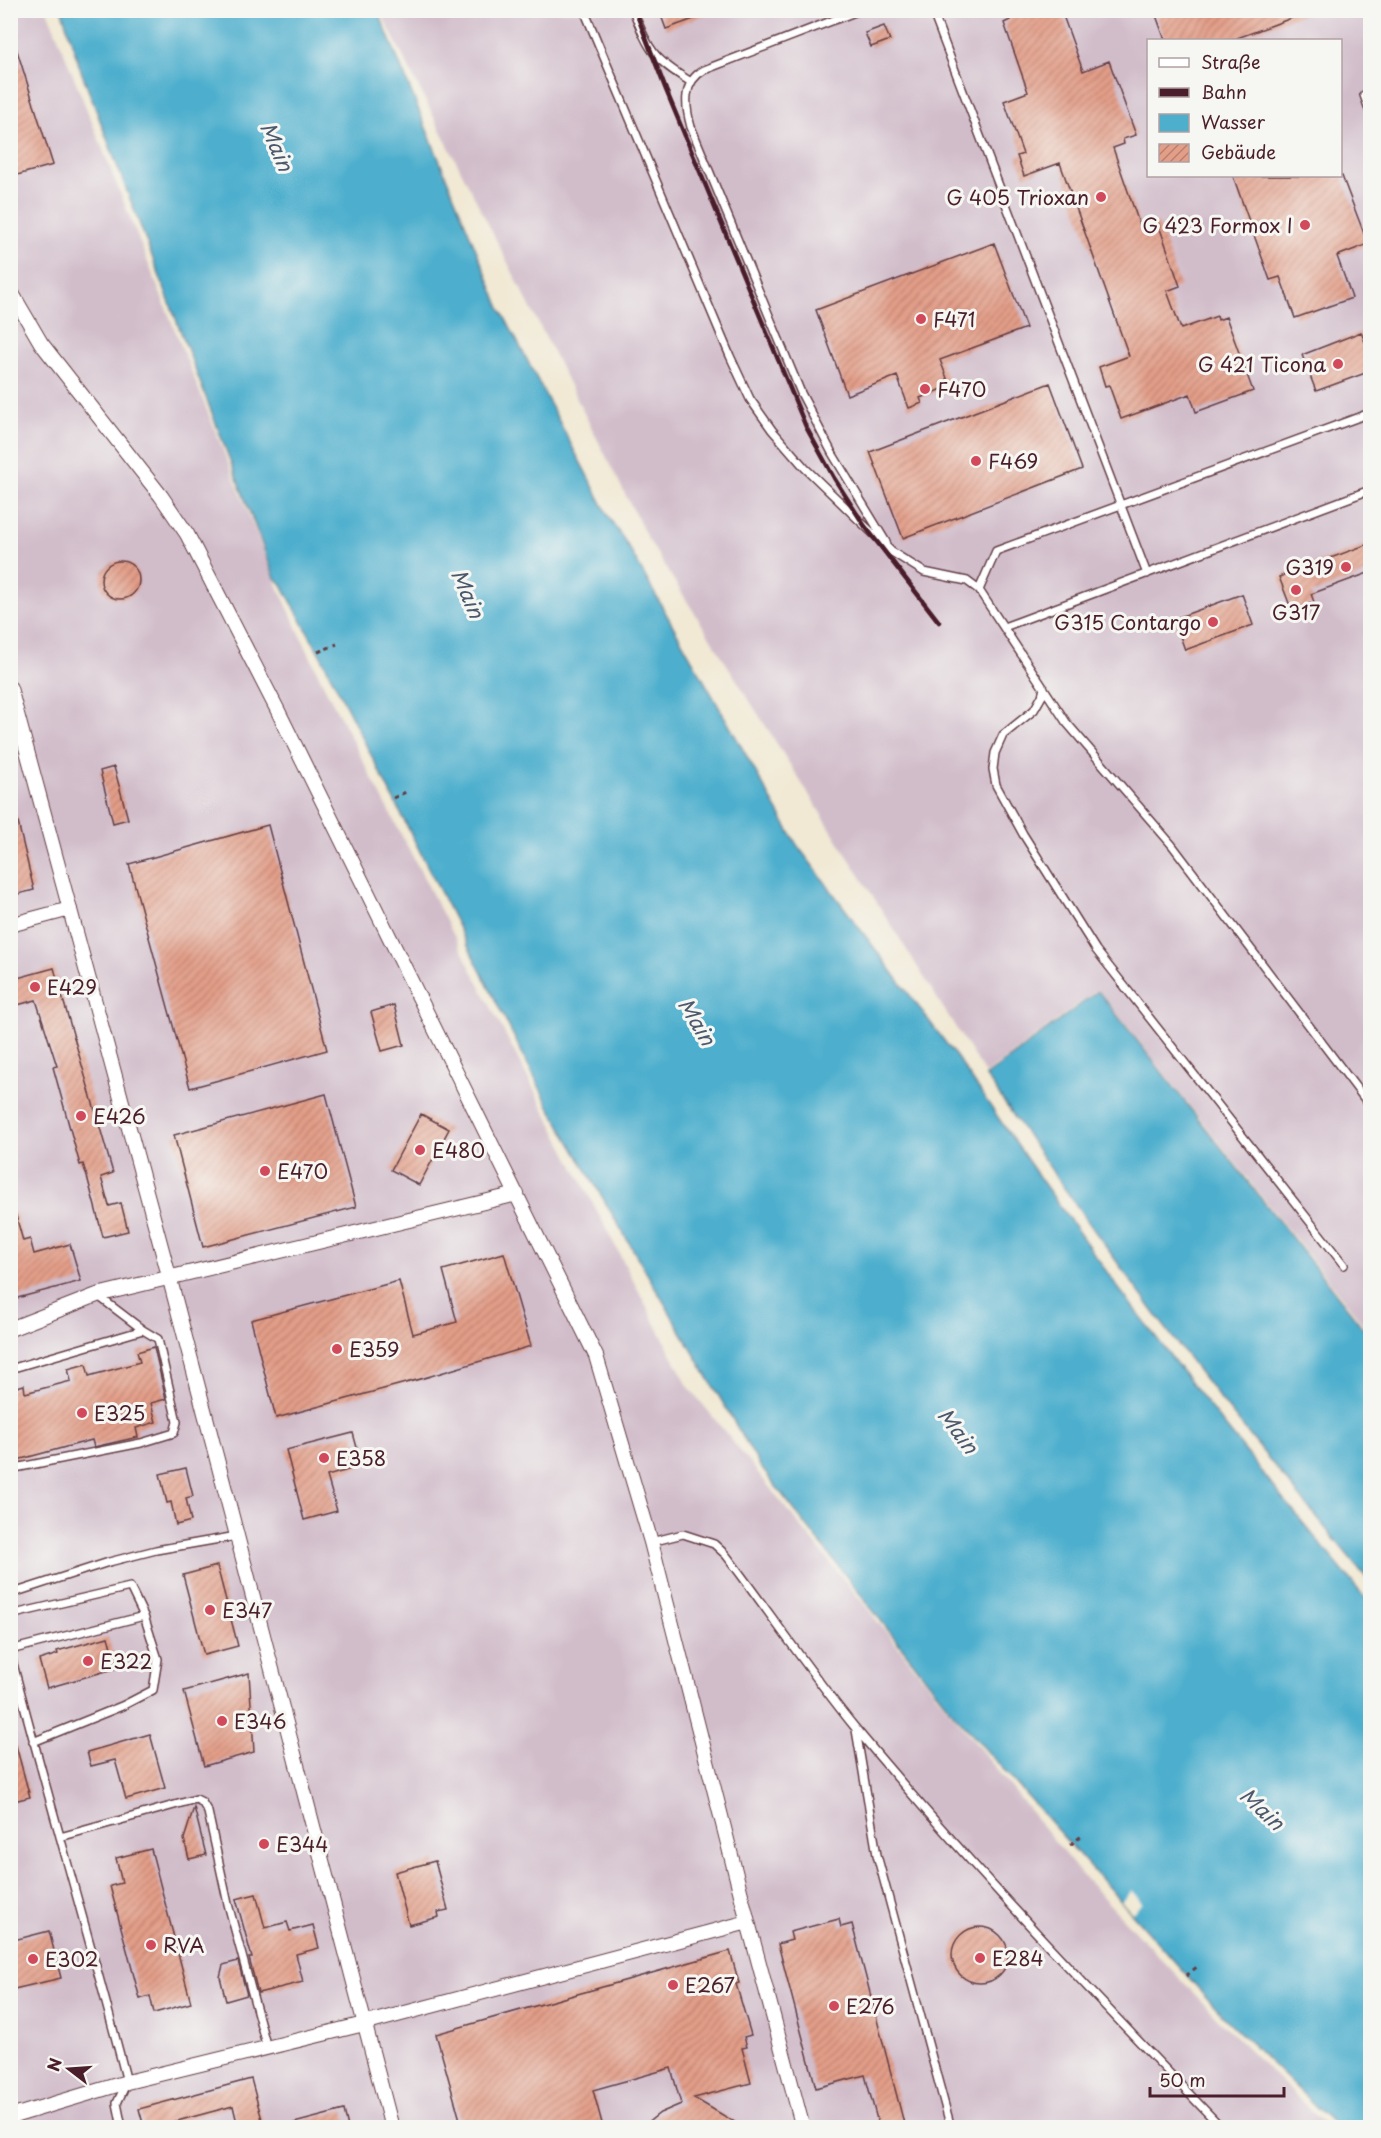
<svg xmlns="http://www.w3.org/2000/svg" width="1381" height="2138" font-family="'Playpen Sans',sans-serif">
<defs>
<pattern id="building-hatch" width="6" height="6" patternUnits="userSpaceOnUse" patternTransform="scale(1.5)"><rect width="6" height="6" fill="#e39e88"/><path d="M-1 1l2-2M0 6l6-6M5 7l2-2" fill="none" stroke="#ba806f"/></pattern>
</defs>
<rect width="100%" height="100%" fill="#f6f6f2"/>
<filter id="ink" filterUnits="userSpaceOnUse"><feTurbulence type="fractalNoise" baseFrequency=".0167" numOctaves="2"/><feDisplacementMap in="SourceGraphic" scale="12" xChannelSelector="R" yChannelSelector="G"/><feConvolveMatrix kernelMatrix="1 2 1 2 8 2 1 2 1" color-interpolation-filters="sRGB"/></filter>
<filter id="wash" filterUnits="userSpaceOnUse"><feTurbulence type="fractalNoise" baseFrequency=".008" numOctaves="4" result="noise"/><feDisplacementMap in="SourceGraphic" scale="24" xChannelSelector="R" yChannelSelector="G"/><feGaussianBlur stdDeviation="1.35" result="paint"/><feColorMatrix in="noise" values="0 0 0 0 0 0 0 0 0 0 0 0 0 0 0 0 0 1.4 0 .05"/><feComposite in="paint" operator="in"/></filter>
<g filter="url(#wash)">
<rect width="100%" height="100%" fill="#f1e9d4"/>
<path fill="#d1bdca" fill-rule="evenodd" d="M47,10L274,578L323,684L688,1386L1080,1873L1220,2021L1327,2127L11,2128L10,11Z
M380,11H1370V1333L1098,989L985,1074L648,539ZM1148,40H1340V176H1148Z"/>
<path fill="#4eafcd" stroke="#4c677c" stroke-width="1.5" d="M62,11H378L500,308L610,519L626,543L797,845L957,1058L1037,1174L1119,1289L1205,1401L1294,1512L1370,1604V2127H1337L1224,2017L954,1714L760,1466L550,1108L322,658L281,583L275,578L80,68Z
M1098,991L1370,1337V1582C1319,1520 1268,1459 1218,1396C1136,1292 1061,1184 986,1076Z"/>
<path fill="#f1e9d4" d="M1132,1891L1143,1903L1132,1913L1121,1901Z"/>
<g id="blocks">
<path fill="url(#building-hatch)" d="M659,10H712L713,12L666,29Z
M1007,10H1061L1083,71L1109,61L1136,135L1123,139L1124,144L1113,148L1141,229L1158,223L1180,286L1167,291L1181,329L1217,316L1218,320L1226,317L1253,391L1196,412L1190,394L1121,419L1109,385L1105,386L1099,367L1129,356L1060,163L1024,176L1017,156L1023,154L1004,101L1028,92L1004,23L1010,20Z
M1154,10H1308V12L1232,40H1165Z
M884,26L890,40L871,47L865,33Z
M10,41H14L53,165L10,177Z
M1233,176H1342L1368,244L1337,256L1352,298L1295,318L1280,277L1270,280Z
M994,243L1026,328L940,360L950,386L920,398L922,403L909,408L897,376L847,395L816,310Z
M1361,332L1371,357V371L1316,391L1302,355Z
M1050,383L1082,469L903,538L870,452Z
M1371,543V572L1311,594L1314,602L1292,611L1279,577Z
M101 580a19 19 0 1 1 38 0a19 19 0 1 1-38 0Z
M1242,594L1253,625L1185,650L1174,619Z
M114,767L128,819L113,823L100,771Z
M16,814L34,890L10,896V815Z
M268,825L327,1050L190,1088L129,864Z
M54,968L113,1173L101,1177L109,1206L121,1203L128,1231L103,1237L88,1180L83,1164L80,1165L53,1067L57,1066L36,1000L10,1007V980Z
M394,1005L404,1045L382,1051L371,1012Z
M326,1094L356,1207L203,1247L174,1135Z
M421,1114L449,1129L419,1185L391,1170Z
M15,1212L23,1241L30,1239L34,1254L70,1244L81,1281L10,1300V1213Z
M504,1253L531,1346L424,1378L276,1418L251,1320L399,1281L413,1334L457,1322L443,1270Z
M154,1347L166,1399L151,1403L156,1422L136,1428L138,1437L94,1447L92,1440L10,1462V1389L24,1385L25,1393L71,1381L68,1369L86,1364L89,1376L140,1362L137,1352Z
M353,1433L362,1466L327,1476L337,1511L304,1520L286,1450Z
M186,1468L193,1496L186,1498L191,1521L176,1525L171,1502L167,1503L160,1474Z
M217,1566L238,1646L204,1655L183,1575Z
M108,1637L117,1668L47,1688L39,1660L58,1654L57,1651Z
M249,1673L254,1752L204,1766L184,1691Z
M150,1734L165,1788L126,1799L115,1760L91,1766L87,1752Z
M10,1742H15L30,1797L10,1802Z
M194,1807L206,1855L189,1859L184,1839Z
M151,1849L191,2003L154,2013L150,1996L140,1999L110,1886L122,1883L116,1858Z
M435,1861L448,1910L438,1912L439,1917L409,1925L395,1872Z
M256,1894L265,1928L287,1922L290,1931L313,1925L319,1948L296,1954L303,1982L258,1993L249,1958H252L236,1899Z
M839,1919L841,1927L852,1924L905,2127H879L865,2075L816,2088L778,1944L792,1940L790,1932Z
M952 1955a28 28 0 1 1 56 0a28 28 0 1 1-56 0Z
M49,1931L61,1978L10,1990V1941Z
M730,1951L739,1983L736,1984L751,2035L744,2037L747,2047L742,2048L751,2083L694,2098L743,2127H642L660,2113L681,2104L671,2068L593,2090L603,2127H462L436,2034Z
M238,1961L247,1995L226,2001L220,1977L223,1965Z
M251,2079L264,2127H238L233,2106L155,2127H144L139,2109Z
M344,2110L348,2127H295L294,2123Z"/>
</g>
</g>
<g filter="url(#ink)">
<use href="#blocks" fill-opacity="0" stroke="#633d44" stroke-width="1.5"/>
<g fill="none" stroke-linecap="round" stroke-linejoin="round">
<g stroke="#633d44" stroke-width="10">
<path id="service" d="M584,10L730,356L750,399L772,430L805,468L892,552L924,572L967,581L979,590L1066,722L1172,845L1370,1106
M633,10C650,52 652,58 691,82
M860,10L704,70C682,82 685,106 691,127L801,393L832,453L886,542
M932,10L1147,574
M1370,92L1364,95L1370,112
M979,590L996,551L1370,413
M1004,627L1370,490
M1044,688L1042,696L1034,710L1003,735L995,753L993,769L996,785L1023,834L1096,950L1344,1265
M10,1369L143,1330
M10,1469L141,1443L174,1433L177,1422L158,1339L143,1330L97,1295
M651,1542L683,1534L714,1544L726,1555C770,1613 811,1674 857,1730C972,1868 1097,1998 1222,2128
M10,1594L109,1562L156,1550L237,1536
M10,1615L130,1587L144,1616
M10,1650L144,1616L158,1659L153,1690L122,1706L33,1742
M10,1652C47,1796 90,1938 127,2082L117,2103L122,2128
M856,1730L877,1855L951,2128
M60,1837L196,1799L202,1802L208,1812L228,1904L267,2048"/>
</g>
<g stroke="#633d44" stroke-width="16">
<path id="minor" d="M10,290L41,343L161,496L187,534L277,709L596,1356L651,1542L748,1922L803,2128
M10,688L169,1276L392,2128
M10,925L70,909
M10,1329L97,1295L517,1194
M10,2117L127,2082L356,2026L748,1922"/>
</g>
<path stroke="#633d44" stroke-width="3" stroke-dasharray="4.5 4.5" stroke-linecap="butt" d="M318,652L337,644
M393,798L406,792
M1070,1845L1083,1835
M1186,1976L1199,1965"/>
<use href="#service" stroke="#fff" stroke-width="7"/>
<use href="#minor" stroke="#fff" stroke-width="14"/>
<path stroke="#4a1f2b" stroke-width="4.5" d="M635,10L666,90L806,427L834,478L864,525L939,622"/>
</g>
</g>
<g fill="#d1495b" stroke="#f6f6f2" stroke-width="2">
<circle cx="1101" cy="197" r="6"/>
<circle cx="1305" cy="225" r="6"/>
<circle cx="921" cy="319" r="6"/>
<circle cx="1338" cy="364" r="6"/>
<circle cx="925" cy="389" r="6"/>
<circle cx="976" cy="461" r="6"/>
<circle cx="1346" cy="567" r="6"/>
<circle cx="1296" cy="590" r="6"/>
<circle cx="1213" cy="622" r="6"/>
<circle cx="35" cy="987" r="6"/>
<circle cx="81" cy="1116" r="6"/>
<circle cx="420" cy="1150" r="6"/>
<circle cx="265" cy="1171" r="6"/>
<circle cx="337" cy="1349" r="6"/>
<circle cx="82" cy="1413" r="6"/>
<circle cx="324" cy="1458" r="6"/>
<circle cx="210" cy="1610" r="6"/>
<circle cx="88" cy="1661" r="6"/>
<circle cx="222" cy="1721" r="6"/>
<circle cx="264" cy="1844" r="6"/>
<circle cx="151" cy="1945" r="6"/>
<circle cx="980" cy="1958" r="6"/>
<circle cx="33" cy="1959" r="6"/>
<circle cx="673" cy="1985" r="6"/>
<circle cx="834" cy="2006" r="6"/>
</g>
<g text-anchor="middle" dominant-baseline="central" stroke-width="6" stroke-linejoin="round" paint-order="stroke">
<g font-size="20" fill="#4a1f2b" stroke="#f6f6f2" text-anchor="start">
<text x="1089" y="197" text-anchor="end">G 405 Trioxan</text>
<text x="1293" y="225" text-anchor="end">G 423 Formox I</text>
<text x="933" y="319">F471</text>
<text x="1326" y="364" text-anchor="end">G 421 Ticona</text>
<text x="937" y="389">F470</text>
<text x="988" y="461">F469</text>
<text x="1334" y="567" text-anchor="end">G319</text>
<text x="1296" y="612" text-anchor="middle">G317</text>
<text x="1201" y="622" text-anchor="end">G315 Contargo</text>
<text x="47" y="987">E429</text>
<text x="93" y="1116">E426</text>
<text x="432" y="1150">E480</text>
<text x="277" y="1171">E470</text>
<text x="349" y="1349">E359</text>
<text x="94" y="1413">E325</text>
<text x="336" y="1458">E358</text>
<text x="222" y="1610">E347</text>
<text x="100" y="1661">E322</text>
<text x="234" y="1721">E346</text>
<text x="276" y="1844">E344</text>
<text x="163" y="1945">RVA</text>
<text x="992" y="1958">E284</text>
<text x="45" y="1959">E302</text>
<text x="685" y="1985">E267</text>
<text x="846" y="2006">E276</text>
</g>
<g font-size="21" font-style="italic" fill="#4c596c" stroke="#f6f6f2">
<text transform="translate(278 146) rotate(67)">Main</text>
<text transform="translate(469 593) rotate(67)">Main</text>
<text transform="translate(698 1021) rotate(59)">Main</text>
<text transform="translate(959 1430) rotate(53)">Main</text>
<text transform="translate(1263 1808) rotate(43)">Main</text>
</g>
</g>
<rect width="1381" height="2138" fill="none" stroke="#f6f6f2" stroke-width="36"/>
<rect x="1147" y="39" width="195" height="138" fill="#f6f6f2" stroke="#b1a0a2" stroke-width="1.5"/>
<rect x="1159" y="58" width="30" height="9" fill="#ffffff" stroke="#b1a0a2" stroke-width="1.5"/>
<text x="1201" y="69" font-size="18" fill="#4a1f2b">Straße</text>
<rect x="1159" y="88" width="30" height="9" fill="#4a1f2b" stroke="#b1a0a2" stroke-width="1.5"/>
<text x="1201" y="99" font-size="18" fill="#4a1f2b">Bahn</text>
<rect x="1159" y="114" width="30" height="18" fill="#4eafcd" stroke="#b1a0a2" stroke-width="1.5"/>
<text x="1201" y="129" font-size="18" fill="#4a1f2b">Wasser</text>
<rect x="1159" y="144" width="30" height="18" fill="url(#building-hatch)" stroke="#b1a0a2" stroke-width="1.5"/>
<text x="1201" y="159" font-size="18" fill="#4a1f2b">Gebäude</text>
<g transform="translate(69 2069) rotate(287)" stroke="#f6f6f2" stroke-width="4.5" paint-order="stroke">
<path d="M0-4.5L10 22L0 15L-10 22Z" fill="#4a1f2b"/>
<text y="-9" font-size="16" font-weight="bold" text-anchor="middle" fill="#4a1f2b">N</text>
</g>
<path d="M1150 2087v9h134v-9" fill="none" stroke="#4a1f2b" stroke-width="3"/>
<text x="1159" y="2087" font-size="18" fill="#4a1f2b" stroke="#f6f6f2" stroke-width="4.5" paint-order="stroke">50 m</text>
</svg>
